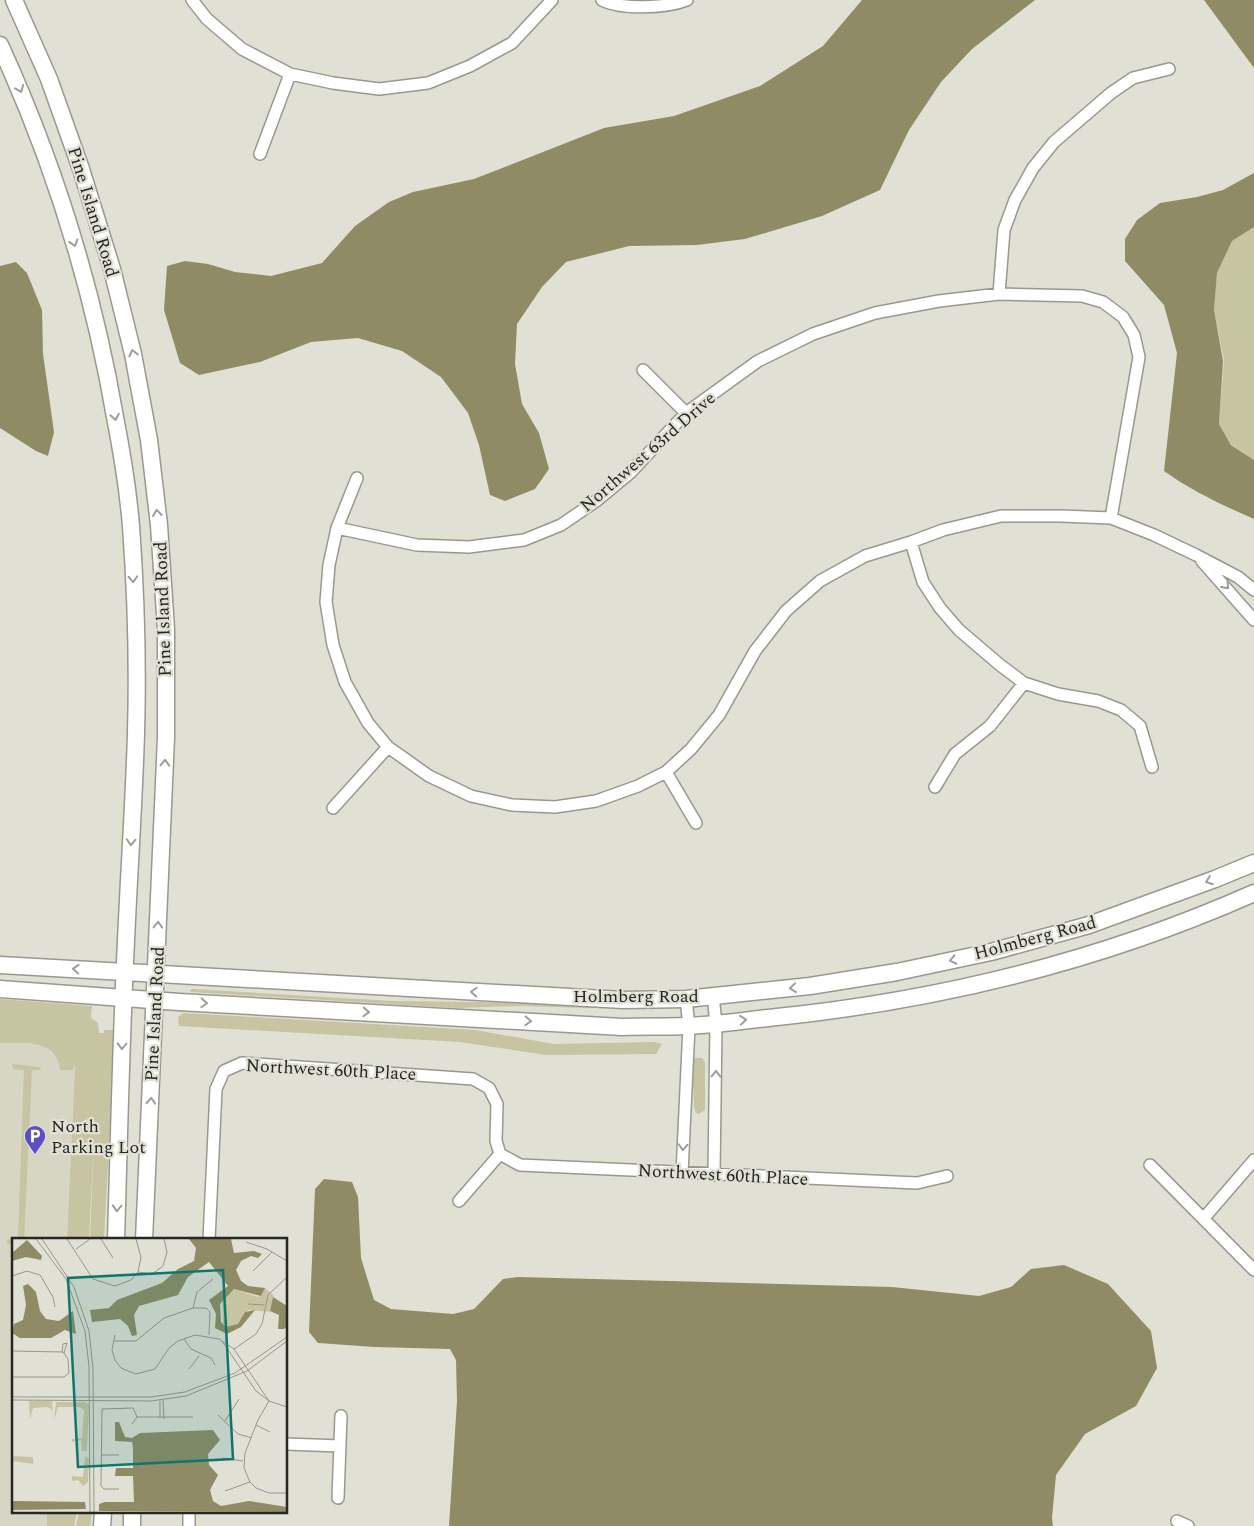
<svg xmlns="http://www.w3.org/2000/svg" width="1254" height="1526" font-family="Spectral,serif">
<rect width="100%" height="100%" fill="#e1e0d5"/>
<path fill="#d7d6c4" d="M0,1022L75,1054L67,1240H14V1512H54L53,1526H0Z"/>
<path fill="#c7c4a2" d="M1254,227V460L1231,444L1219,424L1224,361L1214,310L1217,273L1232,241Z
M193,989L393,1001L475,1002L656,1006L585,1008L521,1006L457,1008L191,992L190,990Z
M0,999L92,1006L91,1018L98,1023L99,1033H104V1030H113L115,1031L104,1240H90L94,1141L89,1240H67L75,1063L73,1070H60C57,1038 24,1044 0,1043Z
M184,1013L475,1030L554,1044L655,1042L662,1044L656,1054L546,1055L460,1042L179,1026L178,1017Z
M695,1058H702L705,1062V1110L699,1114L696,1113L694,1107L692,1060Z
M12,1064L40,1067L41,1070H32L24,1240H14V1245L8,1244L7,1241L8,1239H18L24,1070L13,1069Z
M47,1512H77L74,1526H47Z
M79,1512H92L90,1526H76Z"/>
<path fill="#8f8c65" d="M862,0H1035L972,49L941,82L909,130L880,190L822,216L745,239L697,245L629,246L566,262L542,287L517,324L515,364L522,404L539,433L549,469L535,489L505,501L490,495L479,445L468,413L441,377L402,351L358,338L311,342L260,362L199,375L180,363L164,310L167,266L185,261L208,264L235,272L271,276L322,263L355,226L389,202L413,192L474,179L604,128L674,116L760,86L823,46Z
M1204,0H1254V68Z
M1254,173V227L1232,241L1217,273L1214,310L1223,361L1219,424L1231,445L1254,460V519C1222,505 1192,491 1164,471L1177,353L1164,305L1125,261V239L1137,220L1160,203L1197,197L1223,190Z
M16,262L27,273L42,310L43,354L54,432L48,456L36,451L0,428V266Z
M324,1179L352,1182L358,1197L361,1258L374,1300L391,1309L453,1314L474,1309L503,1279L518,1277L892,1287L979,1296L1011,1287L1031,1269L1064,1265L1108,1284L1151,1331L1157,1368L1136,1406L1085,1434L1056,1475L1052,1518L1053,1526H449L457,1401L456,1360L450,1349L375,1347L318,1343L309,1332L315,1189Z"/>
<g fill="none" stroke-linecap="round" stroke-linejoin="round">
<g stroke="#99988f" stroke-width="14">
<path id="street" d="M192,0L207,19L242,49L290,74L333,83L379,89L428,83L470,66L512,43L552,0
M602,0C622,10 667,8 687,0
M260,154L290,74
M999,294L1004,230L1015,200L1033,168L1054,142L1111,93L1133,78L1169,69
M643,370L686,413
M357,478L337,528L329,565L326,602L333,645L345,682L368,723L388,747L429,776L471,796L512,805L555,807L596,801L638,786L666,772L691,749L719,715L755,651L786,611L820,581L865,556L911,542L943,530L1001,516H1061L1111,518L1154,535L1196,555L1238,577L1254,590
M337,528L417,545L469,547L524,540L561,525L596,501L631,472L686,413L758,361L813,334L875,313L939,301L999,294L1082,296L1103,302L1123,317L1134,335L1139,357L1111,518
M911,542L923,582L940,608L959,630L1000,665L1024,683L1058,694L1098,701L1121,710L1140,726L1152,767
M1202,561L1254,620
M666,772L696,823
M935,787L955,754L990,726L1024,683
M333,808L388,747
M713,996L716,1023L714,1175
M1150,1165L1254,1270
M682,1173L689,1026L686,999
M459,1201L500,1154
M1204,1218L1254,1160
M209,1240L216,1089L224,1071L242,1063L473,1079L489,1088L497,1104L496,1141L500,1154L520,1165L917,1183L947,1176
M286,1444L340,1446
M338,1498L341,1416
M1177,1521L1188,1526
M189,1526V1512"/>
</g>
<g stroke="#99988f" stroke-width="19">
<path id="secondary" d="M14,0L49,79L81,169L112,269L133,354L149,440L159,525L166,629V737L144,1240
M0,45C54,163 93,289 115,417C122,453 128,490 131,526C136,595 138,664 136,733C134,802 129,872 126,941C121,1040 119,1140 116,1240
M0,965L623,1000L686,999L810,986L897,972L991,952L1089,925L1215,879L1254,863
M0,989L179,1002L622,1027C644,1026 665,1027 686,1026C716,1025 747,1020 777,1017C941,1000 1103,960 1254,893
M102,1526L103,1512
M132,1526V1512"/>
</g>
<use href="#street" stroke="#fff" stroke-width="11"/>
<use href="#secondary" stroke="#fff" stroke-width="16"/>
</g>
<defs><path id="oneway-chevron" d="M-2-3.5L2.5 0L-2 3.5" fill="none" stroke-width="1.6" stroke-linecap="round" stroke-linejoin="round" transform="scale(1.25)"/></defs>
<g stroke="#9d9d9c">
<use href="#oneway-chevron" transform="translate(20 89) rotate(68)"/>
<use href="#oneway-chevron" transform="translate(74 243) rotate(73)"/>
<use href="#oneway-chevron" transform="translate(133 353) rotate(-103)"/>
<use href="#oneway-chevron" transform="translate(115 417) rotate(80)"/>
<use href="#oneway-chevron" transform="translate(157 513) rotate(-97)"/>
<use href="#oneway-chevron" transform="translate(133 579) rotate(87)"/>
<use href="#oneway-chevron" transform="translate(1226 586) rotate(48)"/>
<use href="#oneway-chevron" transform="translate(165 763) rotate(-88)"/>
<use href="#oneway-chevron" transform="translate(131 842) rotate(93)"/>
<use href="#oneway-chevron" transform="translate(1209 881) rotate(160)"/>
<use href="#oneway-chevron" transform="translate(158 925) rotate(-88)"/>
<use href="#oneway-chevron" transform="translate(953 960) rotate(168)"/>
<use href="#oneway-chevron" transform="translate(76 969) rotate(-177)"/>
<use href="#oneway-chevron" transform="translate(793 988) rotate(174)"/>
<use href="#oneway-chevron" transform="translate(474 992) rotate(-177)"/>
<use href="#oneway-chevron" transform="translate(204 1003) rotate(3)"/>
<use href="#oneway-chevron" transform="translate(366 1012) rotate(3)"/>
<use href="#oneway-chevron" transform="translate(743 1020) rotate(-6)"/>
<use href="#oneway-chevron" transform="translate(528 1021) rotate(3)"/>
<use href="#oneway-chevron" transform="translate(122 1046) rotate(92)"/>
<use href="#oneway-chevron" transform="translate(716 1074) rotate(-89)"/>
<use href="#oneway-chevron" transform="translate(151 1101) rotate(-87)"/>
<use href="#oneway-chevron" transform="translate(683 1147) rotate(93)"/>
<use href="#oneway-chevron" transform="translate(117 1208) rotate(92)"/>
</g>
<defs>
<g id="parking-pin" transform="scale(1.125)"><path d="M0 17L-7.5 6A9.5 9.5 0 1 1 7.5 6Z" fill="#5d4ec6" stroke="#e1e0d5"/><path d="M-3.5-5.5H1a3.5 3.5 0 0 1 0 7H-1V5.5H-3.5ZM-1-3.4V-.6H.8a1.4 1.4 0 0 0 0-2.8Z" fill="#fff"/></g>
</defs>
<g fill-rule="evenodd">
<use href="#parking-pin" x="35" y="1136"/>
</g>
<g text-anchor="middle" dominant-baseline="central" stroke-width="4.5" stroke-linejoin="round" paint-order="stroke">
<g font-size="18" fill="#262622" stroke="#e1e0d5">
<text transform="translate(93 212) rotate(73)">Pine Island Road</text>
<text transform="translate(648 452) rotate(-41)">Northwest 63rd Drive</text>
<text transform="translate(163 609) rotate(-92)">Pine Island Road</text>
<text transform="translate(1035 938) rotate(-15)">Holmberg Road</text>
<text x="636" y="996">Holmberg Road</text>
<text transform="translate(155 1014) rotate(-87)">Pine Island Road</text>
<text transform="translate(331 1070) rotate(3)">Northwest 60th Place</text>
<text transform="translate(723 1175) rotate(3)">Northwest 60th Place</text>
</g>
<g font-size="18" fill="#262622" stroke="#e1e0d5" text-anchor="start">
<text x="51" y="1126">North<tspan x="51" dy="21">Parking Lot</tspan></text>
</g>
</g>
<g transform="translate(12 1238)">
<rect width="275" height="275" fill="#e1e0d5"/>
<path d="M253,50L262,58L258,74L236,72L226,86L218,89L211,87L210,62L222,51L246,59ZM40,163L41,182V173L36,169L21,170L18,181L17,163ZM44,164H74L77,167L75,213H70L69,202L60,204V201L70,200L72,172L67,169H46L42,182ZM0,218L21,219V226L2,223L0,226ZM73,218L77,220L76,244L71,248L66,242L60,243V238L71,239Z" fill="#c7c4a2"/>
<path d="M177,1H219L222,15L242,13L250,16L246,20L239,18L229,23L224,32L229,43L236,48L253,50L249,58L222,51L208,66L209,84L214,89L226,86L233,74L243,72L229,89L215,96L203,90L204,76L197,62L216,48L197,24L176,39L166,57L127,68L122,77L125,97L120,98L116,88L108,81L80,84L78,72L97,70L105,62L150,45L166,31L182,23L184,10ZM15,2L30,18L29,22L14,19L0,23V15ZM16,46L24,54L28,73L34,81L47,83L61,73L64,96L53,92L39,100H8L0,95L2,86L11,82L14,67L11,48ZM261,59L275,68V89L272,91H266L267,77L258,73ZM103,184H107L113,199L120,200L128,195L201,192L208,202L196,216L197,227L206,237L198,252L201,263L209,268L237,263L275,269V274L87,273V266L93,264H122L121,238H103L104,230H121V210L120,204L103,203ZM0,263L73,264L74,271L0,272Z" fill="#8f8c65"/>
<path fill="none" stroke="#96968d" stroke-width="1" d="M24,1L54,41L73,93L77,129L78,274M30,1L62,49L77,93L81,130L82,274M55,1L81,41L103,48L119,42L126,34L129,19L124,1M89,1L101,20M234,4L255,11L275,23M64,11L78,1M241,33L260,14M126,34L140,36L151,28L155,14L152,1M0,38L15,33L28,37L41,59L43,69M236,66L252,67M181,70L185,54L201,41M103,97L100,112L103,122L109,130L124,136L143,131L157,110L166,103L183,97L207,101L222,111L257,163M172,101L179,111L199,120L203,127M101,103H124L152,80L181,70H194L198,74L197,97M210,103L244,153L257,163L275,169M222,111L244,96L250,86L256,57L275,39M0,113L51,114L56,121L57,135L52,139H0M50,114L51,106L55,105L52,115M177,131L187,118M0,159H139L173,154L223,135L275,99M0,162L139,163L174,158L235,133L275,103M151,162L152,181M148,163V180M257,163L246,182L233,215L232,230L238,244L244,250L257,255H275M206,177L226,196L240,200M125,179H181M213,183L227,161M244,187L258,194M89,217H107M211,220L231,223M107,251H92L89,248L90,171L121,170L125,179L120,186M213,253L238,244"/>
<path fill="#0f766e" fill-opacity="0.15" stroke="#0f766e" stroke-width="2.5" d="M211,32L221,221L66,229L56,40Z"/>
<rect width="275" height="275" fill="none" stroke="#262622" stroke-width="2.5"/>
</g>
</svg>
